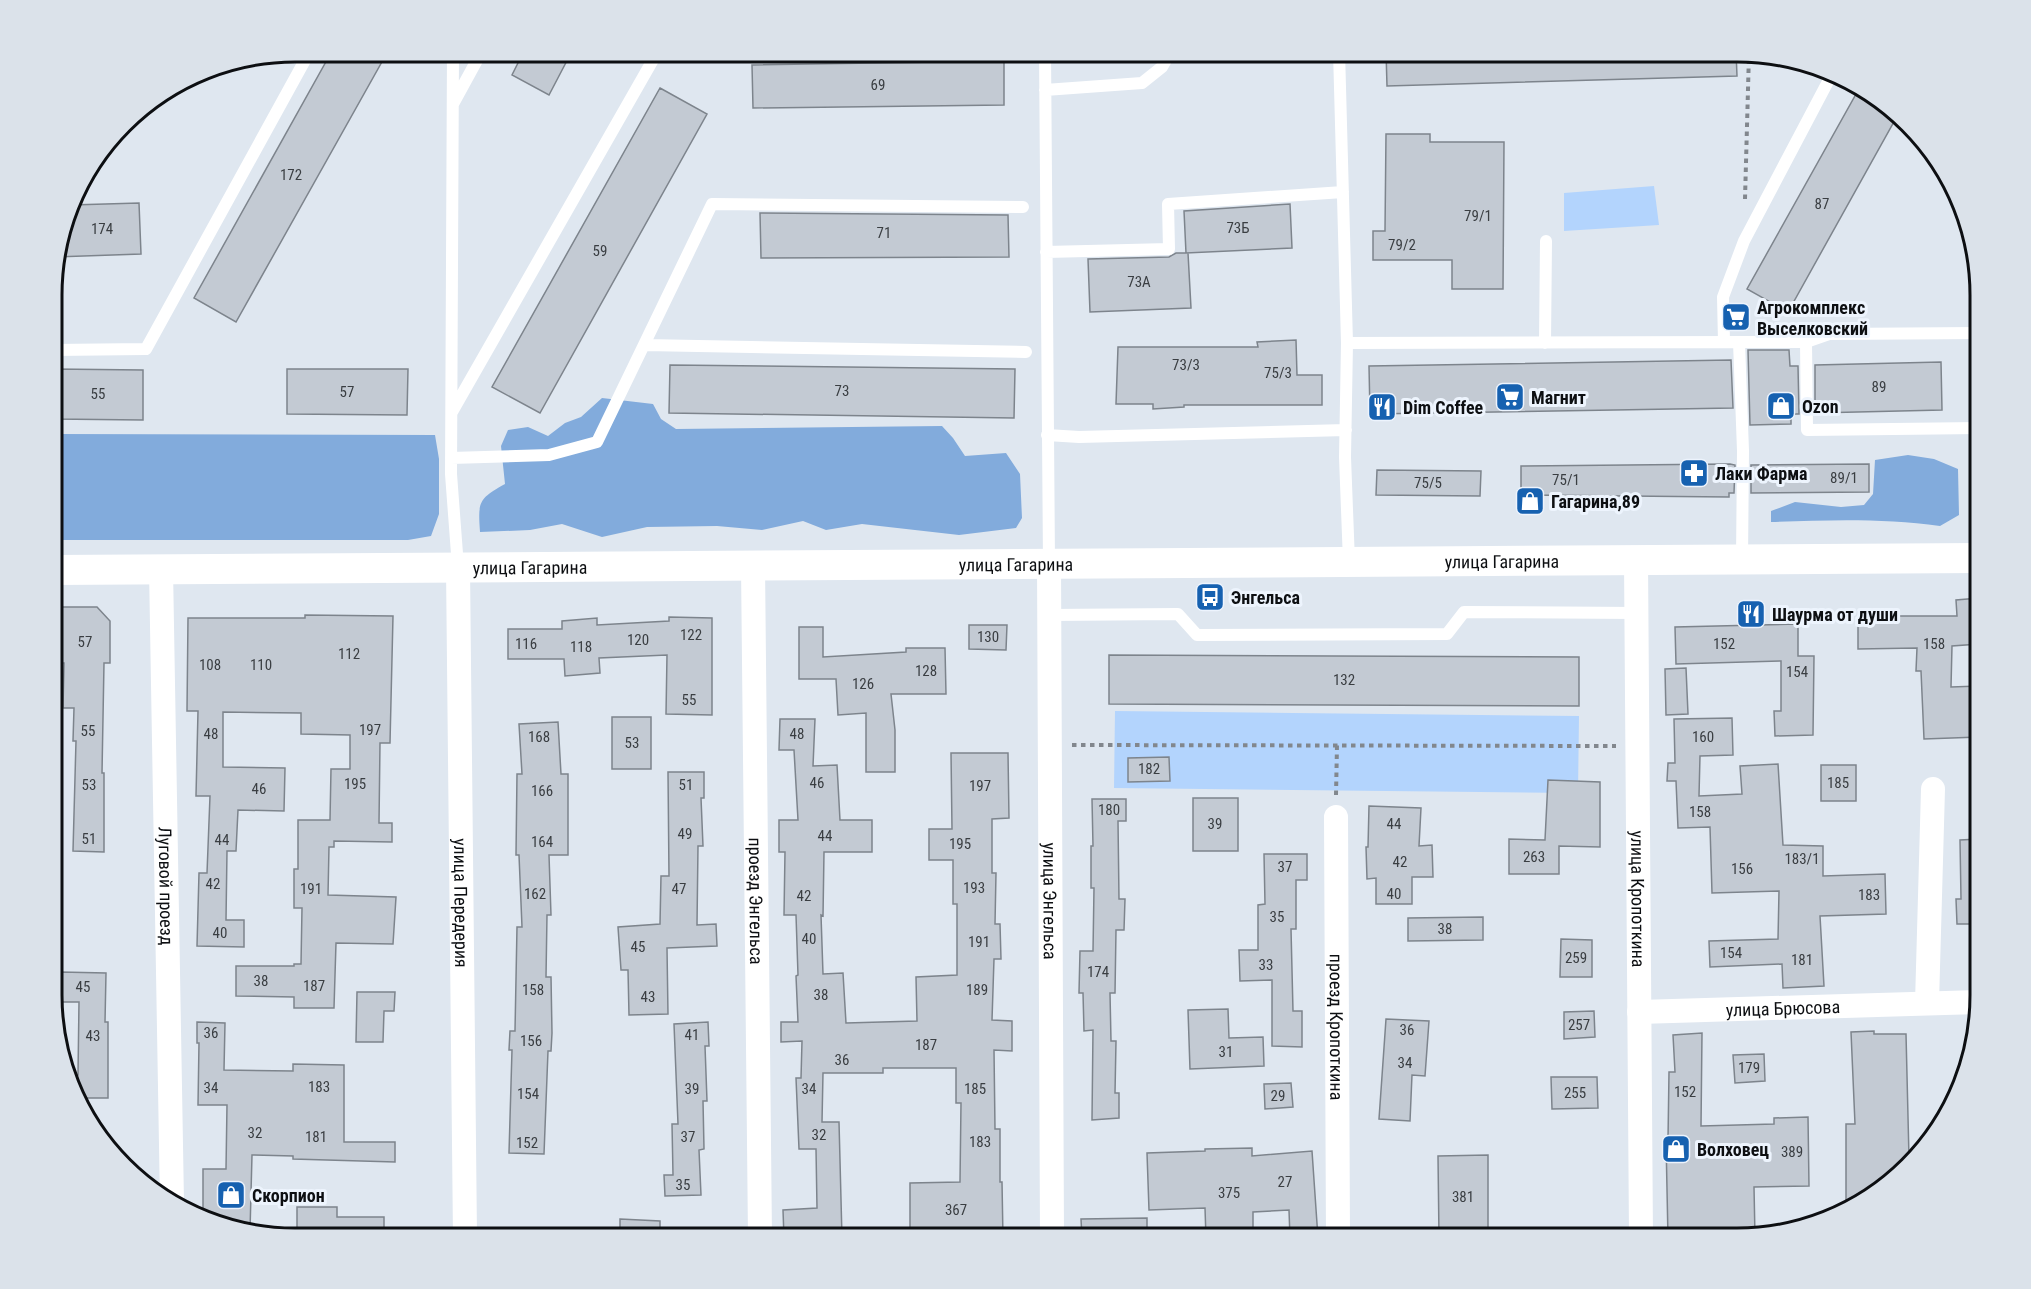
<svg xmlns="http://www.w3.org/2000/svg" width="2031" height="1289" font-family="'Roboto Condensed',sans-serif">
<rect width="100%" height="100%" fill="#dfe7f0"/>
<path fill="#b3d4fd" d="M1654,186L1659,225L1564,231V193Z
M1115,711L1579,716L1578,793L1114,788Z"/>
<path fill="#82abdc" d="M602,398L653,404L661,419L676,429L942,426L953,438L965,456L1006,453L1020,474L1022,518L1016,528L959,535L862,524L826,530L803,521L762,530L717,526L647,527L602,537L562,524L530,530L480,532C478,502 478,499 505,484L501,446L508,430L528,427L548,436L565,423L581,417Z
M53,434L435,435L439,459V514L431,536L408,540H53Z
M1908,455L1934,459L1958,469L1959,515L1940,526C1884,518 1827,520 1771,522V511L1795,502L1841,507L1864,505L1873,494L1875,460Z"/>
<path fill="#c3cad3" stroke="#7d848c" stroke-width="1.5" d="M332,51H388L236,322L194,298Z
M524,51H572L549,95L512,75Z
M1386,51H1736L1737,76L1387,86Z
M1004,61V105L753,108L752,65Z
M1860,87L1871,92L1896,118L1788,312L1747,289Z
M660,88L707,114L540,413L492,387Z
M1386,134H1430V142H1504L1503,289H1452V260H1373V231H1385Z
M139,203L141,254L55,257L71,205Z
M1290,204L1292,248L1186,253L1184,211Z
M760,213L1008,215L1009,257L761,258Z
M1176,253H1188L1191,308L1090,312L1088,259L1169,257Z
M1296,340L1297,375H1322V405H1184V407L1153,409V404H1116L1118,347H1258L1257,342Z
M1748,350H1789L1790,366H1798L1799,414H1791V424L1750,425Z
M1731,360L1733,408L1370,414L1369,366Z
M1941,362L1942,410L1815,413V365Z
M670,365L1015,369L1014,418L669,413Z
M53,369L143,370V420L53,419Z
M287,369H408L407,415L287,414Z
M1730,464L1735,465L1734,493H1729V497L1521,495V466Z
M1869,464V492L1751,493V465Z
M1377,470L1481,471L1480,496L1376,495Z
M1979,598V644L1952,646L1951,687L1979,686V737L1924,739L1921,671H1916L1917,648L1858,649V612H1896V616H1957L1956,600Z
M53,607H97L110,621V663H104L102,773H104V852L73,851L76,741H73L74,708H63L64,663H53Z
M305,615L393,616L390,743H380L379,823H392V842L334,841V847H329L328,895L396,897L393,944L336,943L334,1008H294V997L236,996V966H294V964H301L302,908H294V869H298V820H330L331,769H350V735L301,734V713L223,712V767L285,768L284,811L238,810L236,851H227L226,920H244V947L197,946L199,873H207L210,796H196L198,711H187L188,618H305Z
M669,617L712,618V715L666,714L667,655L599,658L600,673L565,676L564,659H508V629H562V621L597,618V625L669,621Z
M1798,624V656H1814L1813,735L1775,736L1774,711H1781V661L1676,664L1675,627Z
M969,625H1007L1006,650L969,649Z
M799,627H823V657L906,652V648H945L946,694H891L895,730V772H866V713L838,715L836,679H799Z
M1109,655L1579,657V706L1109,704Z
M1686,668L1688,714L1666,715L1665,669Z
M612,717H651V769H612Z
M1732,718L1733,755L1700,756L1699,796L1742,794L1740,766L1778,764L1783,845L1823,846V876L1885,874L1886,914L1820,916L1824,986L1783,988L1782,964L1710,967L1709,941L1778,939L1779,891L1712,893L1710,827L1678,828L1676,781H1667L1668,763H1675L1674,719Z
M780,719H815L813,766L837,765L840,820H872V852H824L823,916L821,915L823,974L843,973L846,1023L917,1021L916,977L957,975V904H953V860H929V829H952L951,753H1008L1009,818L992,819V873H996L995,924H1000L1001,959H994L992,1020L1012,1021V1051L994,1050L995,1129H1000V1182H1002L1003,1238H910V1183L960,1182L961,1103H956V1068H883V1073H823L822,1122H839L842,1238H784L783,1210L817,1208L816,1149H799L796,1078H801L802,1041L781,1042V1022H798L796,976L798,975L796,915H784L785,852H779V820H798L794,750H779Z
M558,722L561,774H568V855H549L551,915H547L546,977H551L552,1033L551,1051H548L544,1154L509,1153L512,1050H509L510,1031H515L517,927H522L519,855H516L517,774H522L519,724Z
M1169,757L1170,781L1128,782V758Z
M1821,765H1856V801H1821Z
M668,772H704V798H701L703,846H698L697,925L716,924L717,946L667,948L668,1014L629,1015L628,970H621L618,927L660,924L661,876H669Z
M1548,780L1600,782V847L1559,846V874H1509V839L1545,840Z
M1193,798H1238V851H1193Z
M1092,799H1126V821H1118L1119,899H1125L1124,930H1116L1115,993H1110L1111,1041H1116L1115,1093H1119V1118L1092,1120L1093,1030L1084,1031L1083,993H1079L1080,951H1093L1094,888H1091V846H1093Z
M1369,806L1421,808L1419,846L1432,845L1433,877H1412V904H1376V878L1367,879L1366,847H1368Z
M1979,839V924H1957L1956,899H1961L1960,840Z
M1264,854H1307V880H1296V929H1291L1293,1011H1302V1047L1272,1046V980L1240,981L1239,950H1258V905L1265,904Z
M1483,917V940L1408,941V918Z
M1561,939L1592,940V977H1560Z
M60,972L106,973L105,1022H108V1098H78L70,1075H78L79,1002H60Z
M357,992H395L394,1011H384L383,1042H356Z
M1228,1009L1229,1038L1263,1037L1264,1066L1190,1069L1188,1010Z
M1594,1011L1595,1037L1564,1039V1012Z
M1386,1019L1429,1021L1425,1076L1412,1075L1410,1121L1379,1119Z
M197,1022L225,1023L224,1070L293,1071V1064L344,1065V1142H395V1162L293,1159V1156L252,1155L250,1231L217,1225L203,1218V1169H226L227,1105H198L199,1043H197Z
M708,1022L709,1046H705L707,1101H703L704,1149L699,1150L701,1195L665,1196L664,1175H673L672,1124H678L674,1024Z
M1874,1031V1034H1906L1909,1158L1858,1206L1846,1209V1124H1855L1851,1032Z
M1702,1033L1701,1126L1774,1124V1118L1808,1117L1809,1186L1754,1187L1755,1237L1752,1238H1668L1666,1140H1668L1669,1072H1675L1673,1035Z
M1764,1054L1765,1081L1735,1083L1733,1055Z
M1551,1077H1597L1598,1108L1552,1109Z
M1291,1083L1293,1107L1265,1109L1264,1084Z
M1252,1148V1156L1312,1151L1318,1238H1290L1289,1210L1253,1212V1238H1206L1205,1208L1149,1210L1147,1153L1205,1151V1149Z
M1488,1155V1238H1439L1438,1156Z
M297,1207H337V1217H384V1238H297Z
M1147,1218V1238H1082L1081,1219Z
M620,1219L660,1221V1238H620Z"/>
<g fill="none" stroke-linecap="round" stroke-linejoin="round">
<path stroke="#82878d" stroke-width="4" stroke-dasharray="4.5 4.5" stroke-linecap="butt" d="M1745,199L1749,53
M1072,745L1616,746
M1336,795L1337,745"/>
<path stroke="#fff" stroke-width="12" d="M453,51L451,474L458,567
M1045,51L1049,563
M1339,51L1347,343L1345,457L1349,562
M1045,90L1142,83L1162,67L1171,51
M453,104L482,51
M1046,252L1169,249L1168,204L1343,192
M1724,342L1723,297L1744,241L1832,74
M1739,342H1806L1829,334L1979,333
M1806,342L1807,430L1979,428
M1347,343L1739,342L1743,451L1742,560
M1545,343L1546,241
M645,345L1026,352
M53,350L146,349L310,51
M452,412L658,51
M1047,435L1079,437L1346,430
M451,458L549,455L597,442L712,204L1023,207
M1049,615L1178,614L1197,635L1447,634L1464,612L1637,613"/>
<g stroke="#fff" stroke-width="24">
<path id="s1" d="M1636,560L1641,1238"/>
<path id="s2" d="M1049,563L1052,1238"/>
<path id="s3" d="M753,565L760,1238"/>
<path id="s4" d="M458,567L465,1238"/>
<path id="s5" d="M161,568L172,1203"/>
<path id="s6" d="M1336,817L1338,1238"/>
<path d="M1927,1003L1933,789"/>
<path id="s7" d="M1639,1012L1979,1002"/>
</g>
<path stroke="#fff" stroke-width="30" id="s8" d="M53,570L1979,558"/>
</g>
<defs>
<g id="supermarket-square" transform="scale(1.5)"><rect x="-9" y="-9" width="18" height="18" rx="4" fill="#1661b0" stroke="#edf4fd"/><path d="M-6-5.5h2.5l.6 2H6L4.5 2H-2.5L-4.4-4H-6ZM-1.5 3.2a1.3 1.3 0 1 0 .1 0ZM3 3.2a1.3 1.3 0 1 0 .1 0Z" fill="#fff"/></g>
<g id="shop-square" transform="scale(1.5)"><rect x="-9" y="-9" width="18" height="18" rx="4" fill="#1661b0" stroke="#edf4fd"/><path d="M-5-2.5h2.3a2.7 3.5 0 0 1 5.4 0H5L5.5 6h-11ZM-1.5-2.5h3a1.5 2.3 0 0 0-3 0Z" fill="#fff"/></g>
<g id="restaurant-square" transform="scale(1.5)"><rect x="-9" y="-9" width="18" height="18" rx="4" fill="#1661b0" stroke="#edf4fd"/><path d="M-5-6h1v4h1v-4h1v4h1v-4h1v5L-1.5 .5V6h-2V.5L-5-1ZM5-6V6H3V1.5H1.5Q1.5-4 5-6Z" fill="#fff"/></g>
<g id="pharmacy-square" transform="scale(1.5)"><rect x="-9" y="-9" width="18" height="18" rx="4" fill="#1661b0" stroke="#edf4fd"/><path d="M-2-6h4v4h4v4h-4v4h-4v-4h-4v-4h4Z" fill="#fff"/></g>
<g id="bus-square" transform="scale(1.5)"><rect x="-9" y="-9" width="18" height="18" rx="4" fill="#1661b0" stroke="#edf4fd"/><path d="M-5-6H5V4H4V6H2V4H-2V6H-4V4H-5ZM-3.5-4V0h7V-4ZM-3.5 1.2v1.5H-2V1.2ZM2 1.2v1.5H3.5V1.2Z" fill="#fff"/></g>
</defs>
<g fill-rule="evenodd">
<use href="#supermarket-square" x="1736" y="317"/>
<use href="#supermarket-square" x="1510" y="397"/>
<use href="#shop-square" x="1781" y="406"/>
<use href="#restaurant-square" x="1382" y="407"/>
<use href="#pharmacy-square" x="1694" y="473"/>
<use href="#shop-square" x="1530" y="501"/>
<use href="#bus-square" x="1210" y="597"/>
<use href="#restaurant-square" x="1751" y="614"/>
<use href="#shop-square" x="1676" y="1149"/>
<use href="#shop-square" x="231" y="1195"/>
</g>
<g text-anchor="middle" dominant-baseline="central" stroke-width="6" stroke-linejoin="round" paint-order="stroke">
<g font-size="15" fill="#3a3e42">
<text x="878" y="85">69</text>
<text x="291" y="175">172</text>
<text x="1822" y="204">87</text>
<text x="1478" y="216">79/1</text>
<text x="1238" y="228">73Б</text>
<text x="102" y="229">174</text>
<text x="884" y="233">71</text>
<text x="1402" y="245">79/2</text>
<text x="600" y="251">59</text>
<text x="1139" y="282">73А</text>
<text x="1186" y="365">73/3</text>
<text x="1278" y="373">75/3</text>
<text x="1879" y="387">89</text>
<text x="842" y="391">73</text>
<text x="347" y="392">57</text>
<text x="98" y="394">55</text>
<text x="1844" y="478">89/1</text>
<text x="1566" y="480">75/1</text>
<text x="1428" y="483">75/5</text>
<text x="691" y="635">122</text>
<text x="988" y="637">130</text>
<text x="638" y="640">120</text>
<text x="85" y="642">57</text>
<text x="526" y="644">116</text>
<text x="1724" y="644">152</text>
<text x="1934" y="644">158</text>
<text x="581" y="647">118</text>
<text x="349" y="654">112</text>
<text x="210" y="665">108</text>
<text x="261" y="665">110</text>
<text x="926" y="671">128</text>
<text x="1797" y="672">154</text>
<text x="1344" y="680">132</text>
<text x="863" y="684">126</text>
<text x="689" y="700">55</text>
<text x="370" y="730">197</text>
<text x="88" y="731">55</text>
<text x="211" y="734">48</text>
<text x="797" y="734">48</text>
<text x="539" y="737">168</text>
<text x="1703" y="737">160</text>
<text x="632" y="743">53</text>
<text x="1149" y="769">182</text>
<text x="817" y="783">46</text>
<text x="1838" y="783">185</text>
<text x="355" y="784">195</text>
<text x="89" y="785">53</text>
<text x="686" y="785">51</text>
<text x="980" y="786">197</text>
<text x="259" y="789">46</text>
<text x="542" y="791">166</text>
<text x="1109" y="810">180</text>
<text x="1700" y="812">158</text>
<text x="1215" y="824">39</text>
<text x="1394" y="824">44</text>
<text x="685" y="834">49</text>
<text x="825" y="836">44</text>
<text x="89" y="839">51</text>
<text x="222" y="840">44</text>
<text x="542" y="842">164</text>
<text x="960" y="844">195</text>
<text x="1534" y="857">263</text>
<text x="1802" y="859">183/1</text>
<text x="1400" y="862">42</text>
<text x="1285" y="867">37</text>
<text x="1742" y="869">156</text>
<text x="213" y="884">42</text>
<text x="974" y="888">193</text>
<text x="311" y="889">191</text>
<text x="679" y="889">47</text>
<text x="535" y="894">162</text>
<text x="1394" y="894">40</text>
<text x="1869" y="895">183</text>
<text x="804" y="896">42</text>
<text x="1277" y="917">35</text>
<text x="1445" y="929">38</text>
<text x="220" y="933">40</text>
<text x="809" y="939">40</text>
<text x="979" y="942">191</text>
<text x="638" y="947">45</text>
<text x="1731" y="953">154</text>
<text x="1576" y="958">259</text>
<text x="1802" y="960">181</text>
<text x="1266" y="965">33</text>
<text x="1098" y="972">174</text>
<text x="261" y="981">38</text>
<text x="314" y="986">187</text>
<text x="83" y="987">45</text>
<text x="533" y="990">158</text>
<text x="977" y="990">189</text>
<text x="821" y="995">38</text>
<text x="648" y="997">43</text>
<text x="1579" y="1025">257</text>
<text x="1407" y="1030">36</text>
<text x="211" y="1033">36</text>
<text x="692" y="1035">41</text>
<text x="93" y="1036">43</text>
<text x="531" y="1041">156</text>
<text x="926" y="1045">187</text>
<text x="1226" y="1052">31</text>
<text x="842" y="1060">36</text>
<text x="1405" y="1063">34</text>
<text x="1749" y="1068">179</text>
<text x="319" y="1087">183</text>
<text x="211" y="1088">34</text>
<text x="692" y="1089">39</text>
<text x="809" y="1089">34</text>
<text x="975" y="1089">185</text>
<text x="1685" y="1092">152</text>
<text x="1575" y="1093">255</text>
<text x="528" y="1094">154</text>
<text x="1278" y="1096">29</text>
<text x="255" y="1133">32</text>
<text x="819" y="1135">32</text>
<text x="316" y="1137">181</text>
<text x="688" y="1137">37</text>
<text x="980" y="1142">183</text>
<text x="527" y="1143">152</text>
<text x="1792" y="1152">389</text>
<text x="1285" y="1182">27</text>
<text x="683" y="1185">35</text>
<text x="1229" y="1193">375</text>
<text x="1463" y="1197">381</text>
<text x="956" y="1210">367</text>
</g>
<g font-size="18" font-weight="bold" fill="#0d0f12" stroke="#edf4fd" text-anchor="start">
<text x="1757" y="307">Агрокомплекс<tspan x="1757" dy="21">Выселковский</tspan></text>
<text x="1531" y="397">Магнит</text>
<text x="1802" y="406">Ozon</text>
<text x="1403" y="407">Dim Coffee</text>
<text x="1715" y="473">Лаки Фарма</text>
<text x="1551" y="501">Гагарина,89</text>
<text x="1231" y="597">Энгельса</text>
<text x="1772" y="614">Шаурма от души</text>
<text x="1697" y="1149">Волховец</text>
<text x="252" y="1195">Скорпион</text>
</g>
<g font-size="18" fill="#0d0f12" stroke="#edf4fd">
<text stroke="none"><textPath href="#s8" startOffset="1449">улица Гагарина</textPath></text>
<text stroke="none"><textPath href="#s8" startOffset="963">улица Гагарина</textPath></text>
<text stroke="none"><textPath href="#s8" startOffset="477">улица Гагарина</textPath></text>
<text stroke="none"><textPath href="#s5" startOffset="318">Луговой проезд</textPath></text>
<text stroke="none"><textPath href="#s1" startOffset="339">улица Кропоткина</textPath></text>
<text stroke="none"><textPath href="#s3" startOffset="336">проезд Энгельса</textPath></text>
<text stroke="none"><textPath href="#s2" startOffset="338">улица Энгельса</textPath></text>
<text stroke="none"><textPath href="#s4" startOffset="336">улица Передерия</textPath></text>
<text stroke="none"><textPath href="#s7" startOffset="144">улица Брюсова</textPath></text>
<text stroke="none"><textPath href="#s6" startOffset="210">проезд Кропоткина</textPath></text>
</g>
</g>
<path d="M0 0H2031V1289H0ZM295 62H1737A233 233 0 0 1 1970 295V995A233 233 0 0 1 1737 1228H295A233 233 0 0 1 62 995V295A233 233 0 0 1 295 62Z" fill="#dbe2ea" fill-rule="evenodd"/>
<path fill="none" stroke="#0d0f12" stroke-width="3" d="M295 62H1737A233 233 0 0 1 1970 295V995A233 233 0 0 1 1737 1228H295A233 233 0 0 1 62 995V295A233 233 0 0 1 295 62Z"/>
</svg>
